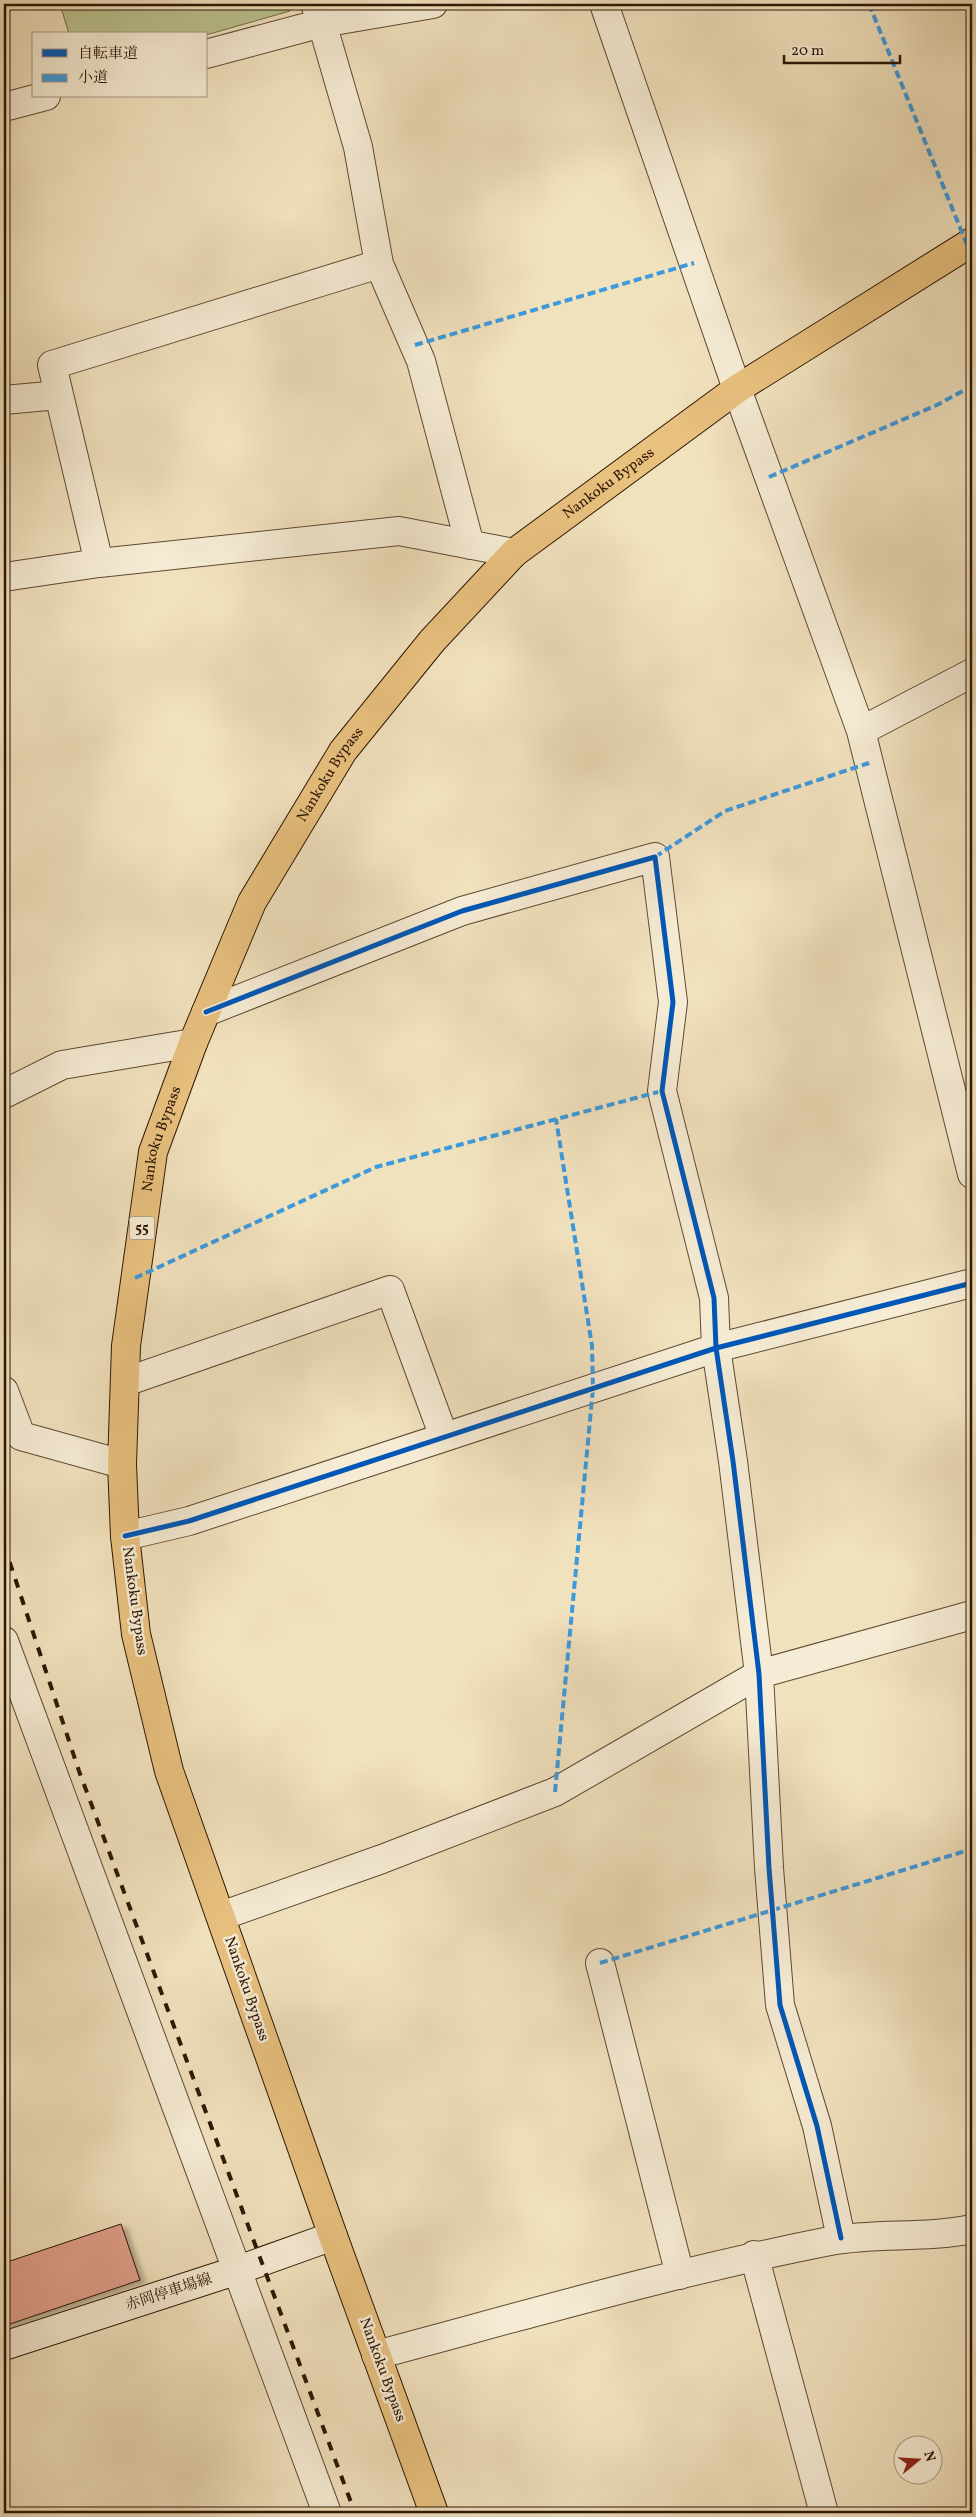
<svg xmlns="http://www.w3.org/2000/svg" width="976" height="2517" font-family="Vollkorn,'Noto Serif JP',serif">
<defs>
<filter id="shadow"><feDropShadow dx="5.5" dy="3" stdDeviation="2.5" flood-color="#0004"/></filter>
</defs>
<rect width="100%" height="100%" fill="#f1e2be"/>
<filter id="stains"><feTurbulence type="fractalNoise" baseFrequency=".004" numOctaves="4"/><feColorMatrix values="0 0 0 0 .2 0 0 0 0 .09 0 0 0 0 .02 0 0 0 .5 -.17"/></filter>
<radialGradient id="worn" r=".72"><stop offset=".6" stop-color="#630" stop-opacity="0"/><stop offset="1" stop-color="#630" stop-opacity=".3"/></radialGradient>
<path fill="#bbc391" stroke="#746c4b" d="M60,4H287L290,11L206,35L69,34Z"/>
<path fill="#e2a08d" stroke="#2d1605" filter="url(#shadow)" d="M121,2224L140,2280L4,2326V2263Z"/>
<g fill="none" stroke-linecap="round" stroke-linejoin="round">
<g stroke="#5e4933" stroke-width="30">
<path id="minor" d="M433,4L322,23L358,147L379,264L421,361L470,545
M604,4L737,389L861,731L972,1174
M206,54L322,23L315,4
M4,107L46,96
M4,400L59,395
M99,563L52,365L379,264
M4,577L99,563L399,531L514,553
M861,731L972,673
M206,1012L462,911L655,857L673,1002L662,1091L714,1298L716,1348L972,1283
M4,1094L62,1065L193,1043
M125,1382L390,1290L444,1437
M4,1391L21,1436L122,1464
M125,1536L189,1521L716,1348L733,1461L759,1674L769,1868L780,2005L817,2126L841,2238
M4,1641L327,2513
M221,1916L382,1859L555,1792L759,1674L972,1615
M600,1963L680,2275
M754,2255L824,2513
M376,2355C526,2315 677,2271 830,2241C876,2232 925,2239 972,2229"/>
</g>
<g stroke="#2d1605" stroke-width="30">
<path id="secondary" d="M4,2346L238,2270L333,2236"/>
</g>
<g stroke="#2d1605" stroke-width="30">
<g id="trunk">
<path id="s1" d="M434,2513L333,2236L169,1771L136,1634L125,1536L122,1464L126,1346L153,1152L193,1043L252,902L343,751L432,641L514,553L737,389L972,242"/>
</g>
</g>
<use href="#minor" stroke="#f6ecd5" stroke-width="28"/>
<use href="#secondary" stroke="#f6ecd5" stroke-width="28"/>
<use href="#trunk" stroke="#e8c17f" stroke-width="28"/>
<path stroke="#2d1605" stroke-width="4" stroke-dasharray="9 9" stroke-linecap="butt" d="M4,1545L79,1771L355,2513"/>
<path stroke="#3d9add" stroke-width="4" stroke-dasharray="8 4" stroke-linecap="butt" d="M869,4L972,257
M415,345L694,263
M769,477L937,405L972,386
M655,857L725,811L869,763
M135,1278L376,1167L662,1091
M555,1792L593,1388L592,1346L556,1119
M600,1963L972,1849"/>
<g stroke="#f6ecd5" stroke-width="8">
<path id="cycleway" d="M206,1012L462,911L655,857L673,1002L662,1091L714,1298L716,1348L972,1283
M125,1536L189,1521L716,1348L733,1461L759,1674L769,1868L780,2005L817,2126L841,2238"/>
</g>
<use href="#cycleway" stroke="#0057b8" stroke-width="5"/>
</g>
<g text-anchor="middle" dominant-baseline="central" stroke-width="5" stroke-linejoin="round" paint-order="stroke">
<rect fill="#f6ecd5" stroke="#695643" stroke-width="1" x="129.5" y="1216.5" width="25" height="23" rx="4"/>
<g font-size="14" font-weight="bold" fill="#2d1605">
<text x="142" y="1228">55</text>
</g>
<g font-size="15" fill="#2d1605" stroke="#f6ecd5">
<text stroke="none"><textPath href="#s1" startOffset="2238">Nankoku Bypass</textPath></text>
<text stroke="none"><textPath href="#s1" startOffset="1832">Nankoku Bypass</textPath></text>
<text stroke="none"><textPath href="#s1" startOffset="1428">Nankoku Bypass</textPath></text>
<text transform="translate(134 1601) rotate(82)">Nankoku Bypass</text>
<text transform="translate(246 1989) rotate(71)">Nankoku Bypass</text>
<text transform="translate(169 2293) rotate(-18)">赤岡停車場線</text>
<text transform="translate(382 2370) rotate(70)">Nankoku Bypass</text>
</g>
</g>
<rect width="976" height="2517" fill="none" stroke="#f1e2be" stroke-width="20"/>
<rect x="5" y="5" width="966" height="2507" fill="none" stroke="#2d1605" stroke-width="2.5"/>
<rect x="10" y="10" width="956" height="2497" fill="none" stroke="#2d1605"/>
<rect x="32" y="32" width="175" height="65" fill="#f6ecd5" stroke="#a69682"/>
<rect x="42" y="49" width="25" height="8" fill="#0057b8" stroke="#a69682"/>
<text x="78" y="58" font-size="15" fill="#2d1605">自転車道</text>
<rect x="42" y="74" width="25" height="8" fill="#3d9add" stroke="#a69682"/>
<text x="78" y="82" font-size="15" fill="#2d1605">小道</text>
<g transform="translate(918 2460) rotate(72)"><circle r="24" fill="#f6ecd5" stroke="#a69682"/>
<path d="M0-4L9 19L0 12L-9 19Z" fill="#8f2418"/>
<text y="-8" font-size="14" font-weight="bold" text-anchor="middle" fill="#2d1605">N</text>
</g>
<path d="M784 55v8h116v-8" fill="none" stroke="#2d1605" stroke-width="2.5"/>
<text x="791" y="55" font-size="15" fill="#2d1605" stroke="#f6ecd5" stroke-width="4" paint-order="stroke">20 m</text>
<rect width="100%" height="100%" filter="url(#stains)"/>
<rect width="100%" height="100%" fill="url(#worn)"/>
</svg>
